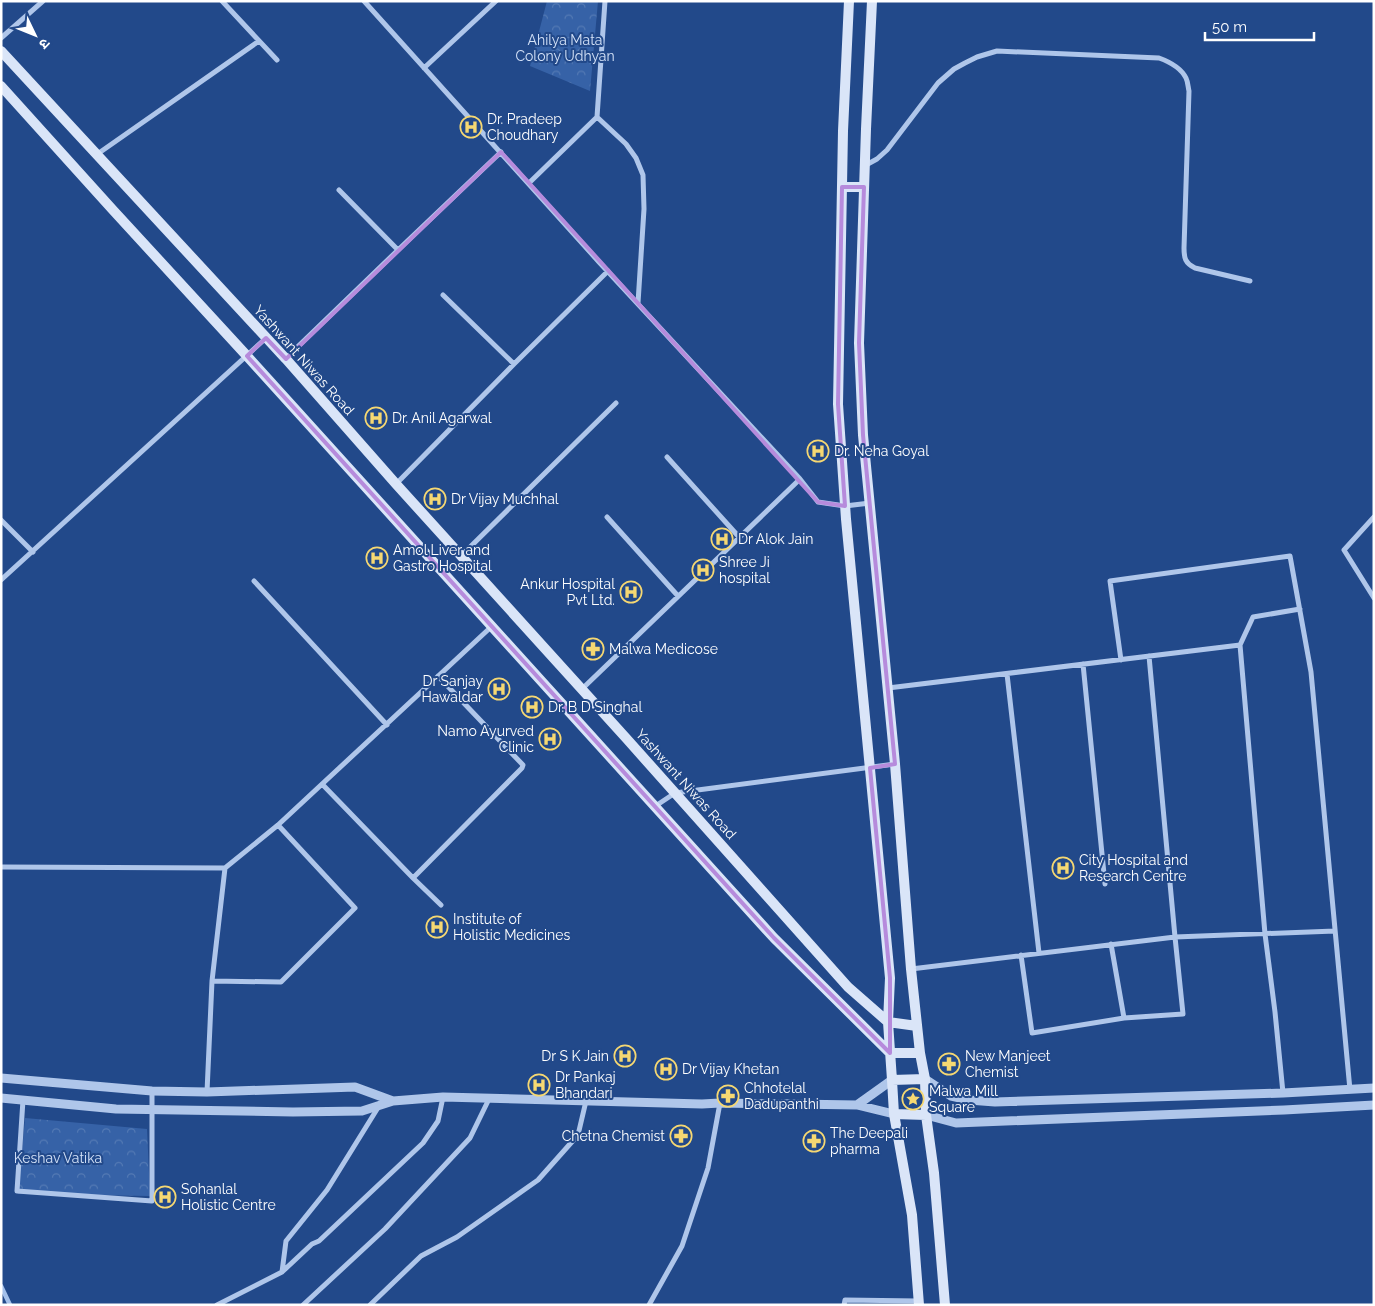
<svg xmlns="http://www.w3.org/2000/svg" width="1375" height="1306" font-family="Raleway,'Noto Sans Devanagari',sans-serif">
<defs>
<pattern id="forest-crowns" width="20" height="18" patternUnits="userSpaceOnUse" patternTransform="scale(1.25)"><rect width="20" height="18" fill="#3662a7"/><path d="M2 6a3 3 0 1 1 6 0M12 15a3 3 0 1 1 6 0" fill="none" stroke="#547ab4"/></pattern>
</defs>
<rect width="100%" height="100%" fill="#22498a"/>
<path fill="url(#forest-crowns)" d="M547,1H598L590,91L530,66Z
M25,1118L147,1129L150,1196L18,1194Z"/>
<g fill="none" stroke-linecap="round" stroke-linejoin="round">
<path stroke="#a3c0eb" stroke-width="4.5" d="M1,1286L10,1305"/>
<path stroke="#afc6ea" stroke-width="5" d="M222,1L277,60
M364,1L599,262L800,479L818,502L845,506L870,503
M1,38L43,1
M424,68L496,1
M597,117L626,144L636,158L643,175L644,209L638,303
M96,155L259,41
M866,165L877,159L887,150L938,83L954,69L965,63L977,57L997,51L1159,58C1170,62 1181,68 1186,78C1188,82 1188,87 1189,91L1184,248C1184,258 1185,263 1195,268L1250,281
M529,183L597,117L605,1
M398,250L501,152
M443,295L514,364
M286,358L398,250L339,190
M667,457L739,537
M396,484L514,364L608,271
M607,517L678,596
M1374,517L1344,550L1374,598
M1,520L33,552
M461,556L616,403
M1,580L266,338
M254,581L387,725
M1121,660L1110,581L1290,556L1311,672L1350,1090
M1083,664L1105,884
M1007,674L1039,953
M888,688L1240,645
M582,689L800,479
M322,784L413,878L522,768L523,765L438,676
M654,807L675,793L895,764
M1,867L225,868
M413,878L441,905
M1111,944L1124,1018
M1021,955L1032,1033L1124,1018L1183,1014L1175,937L1149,656
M911,969L1175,937L1335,931
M212,981L281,982L355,908L278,825
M207,1092L212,981L225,868L278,825L491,627
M1283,1093L1275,1012L1265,934L1240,645L1253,617L1300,609
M23,1100L17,1191L152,1201V1091
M282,1272L286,1241L327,1190L379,1106
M217,1305L282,1272L312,1244L319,1241L423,1143L438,1121L443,1097
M303,1305L385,1229L470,1138L489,1099
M370,1305L421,1256L457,1237L538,1180L578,1135L586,1101
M649,1305L682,1246L708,1168L720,1103
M844,1305L845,1300L918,1301"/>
<path stroke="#afc6ea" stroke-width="9" d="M1,1078L152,1091L207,1092L355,1087L393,1101
M925,1079L951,1096L969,1100L995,1102L1283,1093L1374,1088
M1,1098L116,1109L293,1112L362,1111L393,1101L443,1097L702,1104L720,1103L857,1105L894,1114
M857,1105L892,1080
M926,1115L956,1123L1284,1110L1374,1105"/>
<path stroke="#dae5f8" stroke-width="10" d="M849,1L843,131L838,404L846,519L890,978L888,1022L892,1080
M872,1L866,129L859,343L863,435L895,764L911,969L920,1053L925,1079L926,1115L894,1114L892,1080L925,1079
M1,51L286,359L396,484L626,738L848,987L888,1022L917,1026
M1,86L112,209L247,356L774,938L890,1053H920
M842,187H864
M894,1114L912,1215L919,1305
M926,1115L934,1173L945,1305"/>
</g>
<path fill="none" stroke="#b68bdc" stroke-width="4" stroke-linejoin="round" d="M501,152L818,502L845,506L838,404L842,187H864L859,343L863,435L895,764L870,768L890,978V1053L774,938L247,356L266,338L286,359Z"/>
<defs>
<g id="hospital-ring" transform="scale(1.125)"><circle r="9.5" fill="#22498a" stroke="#f6d872" stroke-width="1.5"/><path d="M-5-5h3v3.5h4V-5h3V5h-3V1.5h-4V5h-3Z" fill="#f6d872"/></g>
<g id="pharmacy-ring" transform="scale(1.125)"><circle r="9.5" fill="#22498a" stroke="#f6d872" stroke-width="1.5"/><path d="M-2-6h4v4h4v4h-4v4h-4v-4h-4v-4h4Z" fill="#f6d872"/></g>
<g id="sight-ring" transform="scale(1.125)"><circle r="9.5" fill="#22498a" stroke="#f6d872" stroke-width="1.5"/><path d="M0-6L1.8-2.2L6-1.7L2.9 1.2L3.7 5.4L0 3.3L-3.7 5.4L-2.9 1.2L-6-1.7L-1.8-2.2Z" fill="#f6d872"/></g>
</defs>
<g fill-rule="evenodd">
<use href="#hospital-ring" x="471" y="127"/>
<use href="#hospital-ring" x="376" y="418"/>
<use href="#hospital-ring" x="818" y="451"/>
<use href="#hospital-ring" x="435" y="499"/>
<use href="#hospital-ring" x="722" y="539"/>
<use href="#hospital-ring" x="377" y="558"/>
<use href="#hospital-ring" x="703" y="570"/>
<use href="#hospital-ring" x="631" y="592"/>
<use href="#pharmacy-ring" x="593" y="649"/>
<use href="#hospital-ring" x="499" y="689"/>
<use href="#hospital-ring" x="532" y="707"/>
<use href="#hospital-ring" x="550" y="739"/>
<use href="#hospital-ring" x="1063" y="868"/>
<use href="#hospital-ring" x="437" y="927"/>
<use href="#hospital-ring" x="625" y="1056"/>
<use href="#pharmacy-ring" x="949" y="1064"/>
<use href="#hospital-ring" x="666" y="1069"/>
<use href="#hospital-ring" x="539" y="1085"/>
<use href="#pharmacy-ring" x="728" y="1096"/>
<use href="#sight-ring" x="913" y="1099"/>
<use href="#pharmacy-ring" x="681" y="1136"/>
<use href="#pharmacy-ring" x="814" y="1141"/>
<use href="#hospital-ring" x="165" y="1197"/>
</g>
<g text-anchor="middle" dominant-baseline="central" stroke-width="4" stroke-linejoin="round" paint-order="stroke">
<g font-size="14" fill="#d4e2f8" stroke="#22498a">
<text x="565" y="40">Ahilya Mata<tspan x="565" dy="16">Colony Udhyan</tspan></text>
<text x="58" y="1158">Keshav Vatika</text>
</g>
<g font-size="14" fill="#fff" stroke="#22498a" text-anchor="start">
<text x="487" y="119">Dr. Pradeep<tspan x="487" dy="16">Choudhary</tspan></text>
<text x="392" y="418">Dr. Anil Agarwal</text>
<text x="834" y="451">Dr. Neha Goyal</text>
<text x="451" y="499">Dr Vijay Muchhal</text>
<text x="738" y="539">Dr Alok Jain</text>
<text x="393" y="550">Amol Liver and<tspan x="393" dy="16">Gastro Hospital</tspan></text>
<text x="719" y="562">Shree Ji<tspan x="719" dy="16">hospital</tspan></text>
<text x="615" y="584" text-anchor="end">Ankur Hospital<tspan x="615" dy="16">Pvt Ltd.</tspan></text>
<text x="609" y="649">Malwa Medicose</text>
<text x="483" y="681" text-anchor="end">Dr Sanjay<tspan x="483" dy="16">Hawaldar</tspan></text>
<text x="548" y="707">Dr. B D Singhal</text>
<text x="534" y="731" text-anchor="end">Namo Ayurved<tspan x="534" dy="16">Clinic</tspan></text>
<text x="1079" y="860">City Hospital and<tspan x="1079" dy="16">Research Centre</tspan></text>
<text x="453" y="919">Institute of<tspan x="453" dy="16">Holistic Medicines</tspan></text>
<text x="609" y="1056" text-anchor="end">Dr S K Jain</text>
<text x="965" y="1056">New Manjeet<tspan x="965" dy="16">Chemist</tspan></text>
<text x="682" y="1069">Dr Vijay Khetan</text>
<text x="555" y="1077">Dr Pankaj<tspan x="555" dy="16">Bhandari</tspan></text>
<text x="744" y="1088">Chhotelal<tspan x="744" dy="16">Dadupanthi</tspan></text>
<text x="929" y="1091">Malwa Mill<tspan x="929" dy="16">Square</tspan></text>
<text x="830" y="1133">The Deepali<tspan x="830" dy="16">pharma</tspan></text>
<text x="665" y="1136" text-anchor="end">Chetna Chemist</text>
<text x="181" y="1189">Sohanlal<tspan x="181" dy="16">Holistic Centre</tspan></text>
</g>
<g font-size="14" fill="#fff" stroke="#22498a">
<text transform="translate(304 360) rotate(48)">Yashwant Niwas Road</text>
<text transform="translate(686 784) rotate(48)">Yashwant Niwas Road</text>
</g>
</g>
<rect width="1375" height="1306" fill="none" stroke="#ffffff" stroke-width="5"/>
<g transform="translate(35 35) rotate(133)" stroke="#22498a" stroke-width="4" paint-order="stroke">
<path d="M0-4L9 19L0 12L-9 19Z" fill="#ffffff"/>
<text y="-8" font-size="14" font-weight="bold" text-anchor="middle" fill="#ffffff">उ</text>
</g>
<path d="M1205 32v8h109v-8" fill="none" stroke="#ffffff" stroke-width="2.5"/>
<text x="1212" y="32" font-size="15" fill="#ffffff" stroke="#22498a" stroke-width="4" paint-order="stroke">50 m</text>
</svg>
